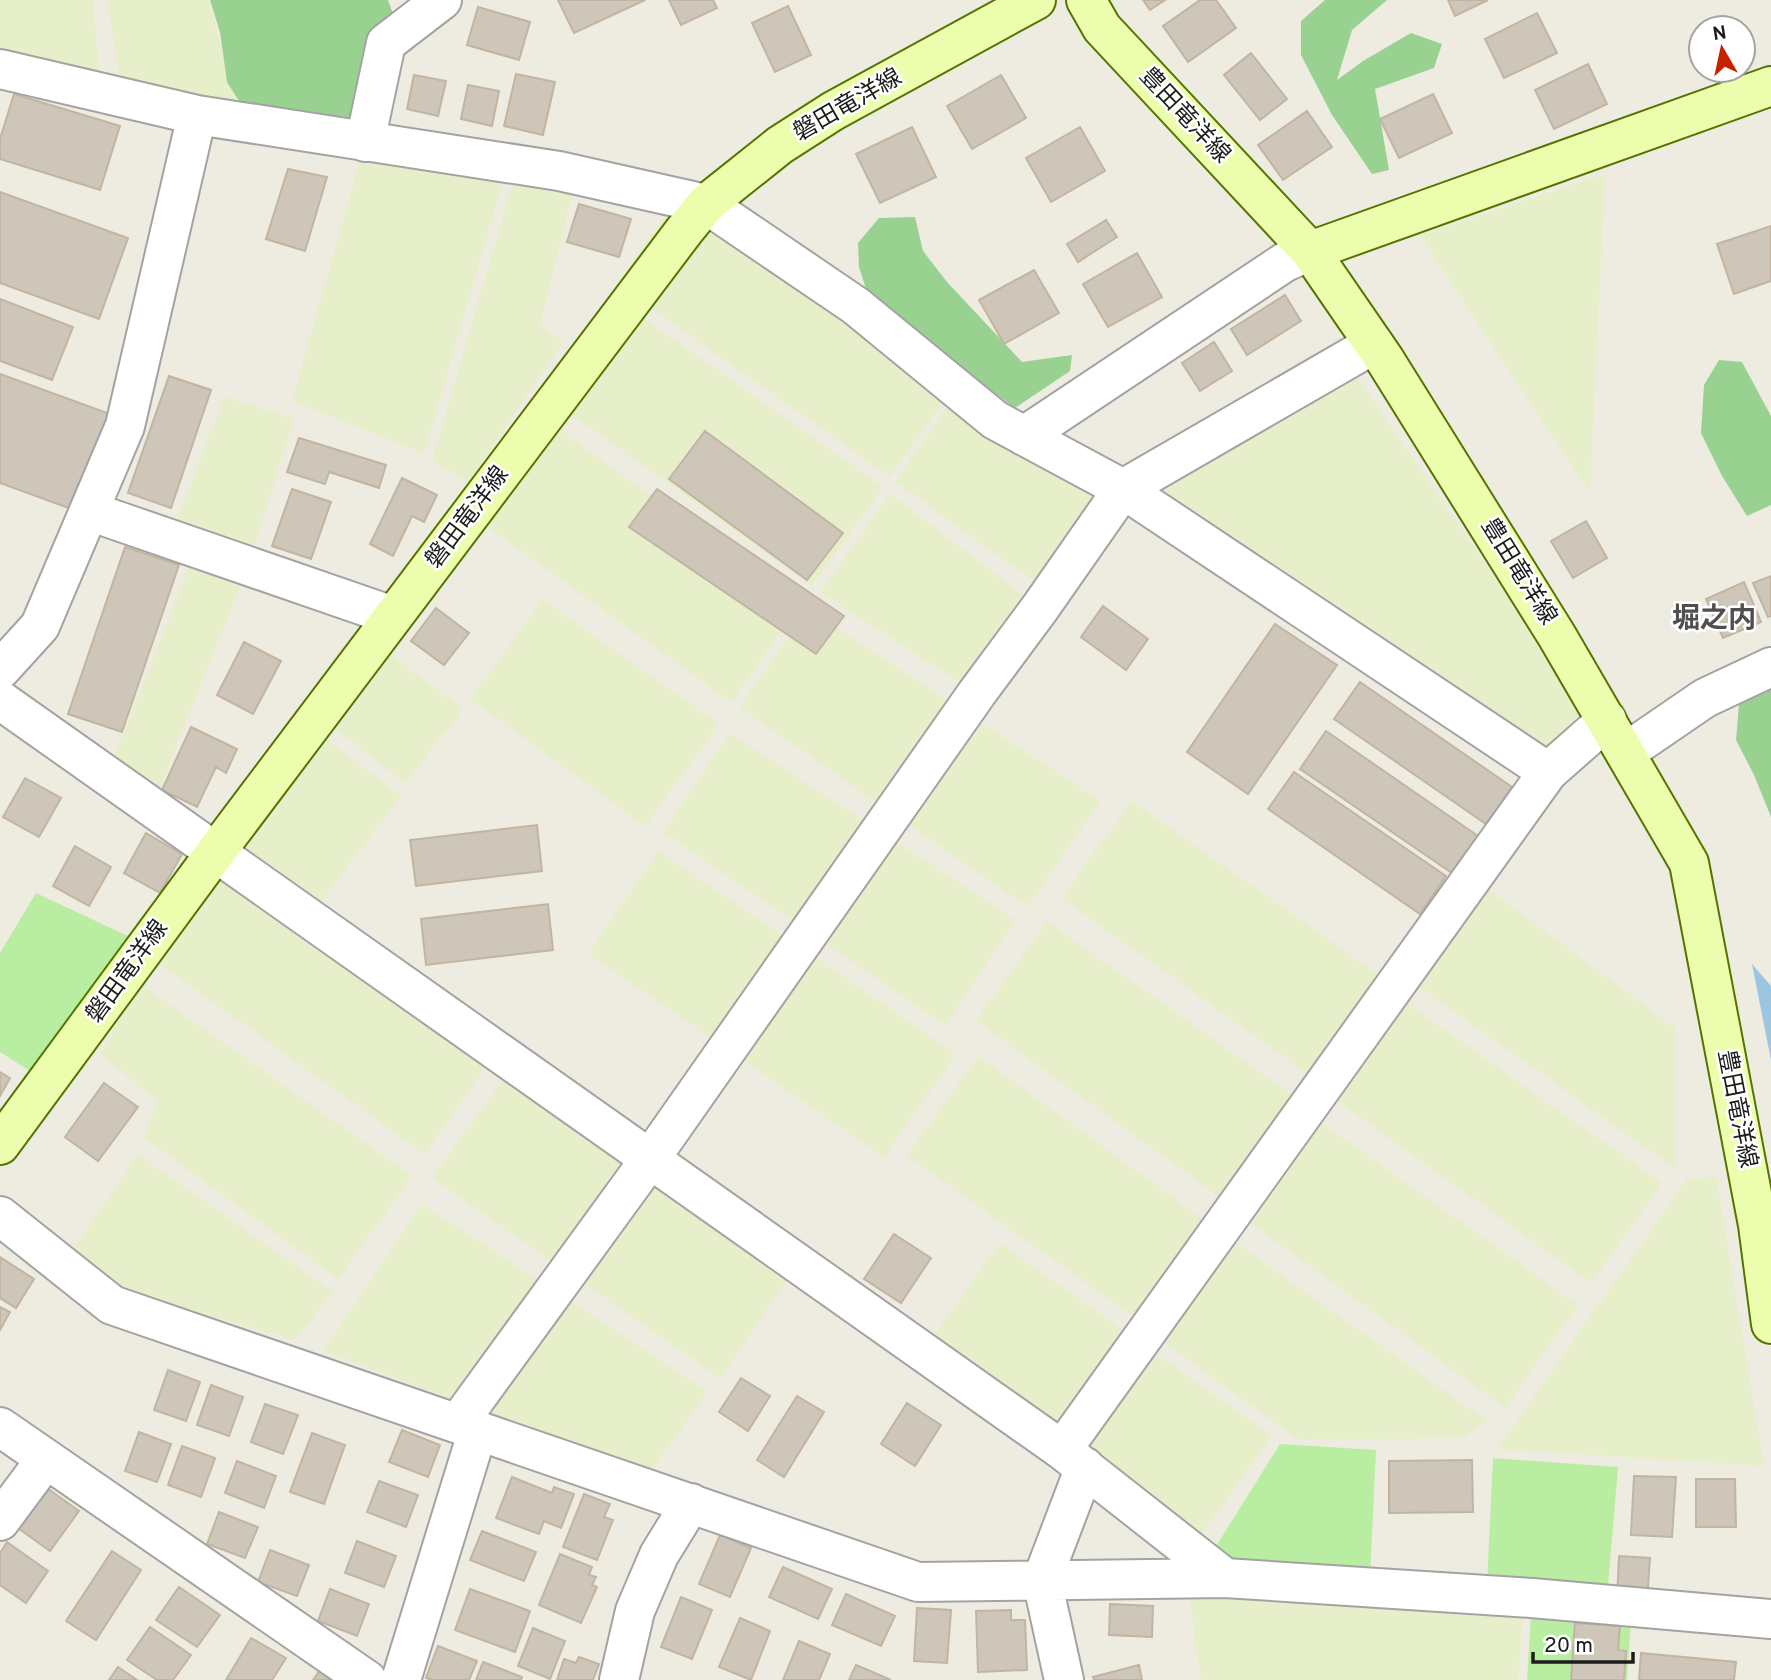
<svg xmlns="http://www.w3.org/2000/svg" width="1771" height="1680" font-family="Overpass,'Noto Sans JP',sans-serif">
<rect width="100%" height="100%" fill="#eeece0"/>
<path fill="#e6efc9" d="M0,0H93L101,93L0,69Z
M107,0H209L224,59L241,104L123,98Z
M365,142L508,163L424,454L292,401Z
M518,165L577,175L540,326L563,342L468,483L432,460Z
M1605,174L1590,493L1420,235Z
M689,181L955,385L890,477L617,284Z
M611,295L883,487L812,586L541,393Z
M1349,366L1598,728L1548,772L1359,646L1147,476Z
M967,379L1123,489L1051,593L895,482Z
M224,396L294,419L248,566L152,807L107,776L196,549L170,539Z
M531,410L802,602L731,702L461,508Z
M890,494L1040,608L977,693L820,592Z
M543,600L719,724L645,826L470,699Z
M809,609L1100,801L1027,907L739,707Z
M374,642L463,709L405,783L319,715Z
M311,727L401,796L309,918L215,853Z
M730,733L1015,920L946,1026L663,832Z
M1132,801L1403,992L1399,998L1662,1183L1591,1283L1320,1089L1323,1085L1061,898Z
M659,851L956,1054L884,1157L588,954Z
M224,863L495,1054L424,1154L154,960Z
M1471,876L1675,1028V1169L1401,974Z
M1047,921L1319,1114L1316,1119L1578,1305L1505,1408L1235,1212L1236,1209L976,1021Z
M139,983L412,1176L338,1279L144,1138L157,1101L100,1054Z
M978,1056L1219,1231L1486,1420L1463,1438L1298,1440L1143,1327L1144,1324L907,1156Z
M502,1081L793,1273L720,1378L432,1178Z
M138,1154L333,1292L295,1340L119,1290L73,1249Z
M1716,1176L1764,1466L1497,1449L1687,1179Z
M422,1204L708,1392L650,1472L323,1351Z
M1000,1243L1272,1436L1199,1538L929,1343Z
M1186,1578L1524,1597L1518,1680H1201Z"/>
<path fill="#b9eda1" d="M36,893L130,937L33,1073L0,1052V953Z
M1280,1444L1376,1450L1370,1577L1487,1585L1493,1458L1618,1467L1607,1597L1242,1567L1215,1548Z
M1532,1598L1632,1606L1627,1680H1527Z"/>
<path fill="#99d191" d="M210,0H388L393,14L370,119L324,115L241,104L227,82L220,32Z
M1325,0H1387L1352,30L1337,80L1363,61L1411,33L1442,44L1434,68L1375,89L1389,170L1372,174L1332,115L1301,55V21Z
M915,217L923,251L947,282L1022,362L1072,355L1070,371L1015,408L952,361L867,292L859,267L858,243L879,218Z
M1719,360L1742,362L1771,416V505L1747,516L1722,476L1701,433L1704,385Z
M1771,690V817L1754,775L1736,740L1739,704Z"/>
<path fill="#9cc5e0" d="M1752,964L1771,986V1060Z"/>
<path fill="#cec6b9" stroke="#c1b5a2" stroke-width="2" d="M558,0H645L574,33Z
M669,0H713L717,8L681,25Z
M1143,0H1165L1150,10Z
M1200,0H1216L1236,28L1188,62L1163,26Z
M1448,0H1488L1455,16Z
M788,6L811,55L775,72L752,23Z
M478,7L530,22L519,60L467,45Z
M1537,13L1557,53L1504,78L1485,39Z
M1251,53L1287,99L1260,120L1224,75Z
M1588,64L1607,104L1554,129L1535,90Z
M516,74L555,82L543,135L504,126Z
M414,75L446,81L438,116L407,109Z
M1001,75L1026,118L972,149L947,106Z
M468,85L499,91L492,126L461,119Z
M14,94L120,126L100,190L0,159V139Z
M1433,94L1452,133L1399,158L1380,119Z
M1307,111L1332,147L1283,180L1258,145Z
M912,127L936,177L880,203L856,154Z
M1080,127L1105,171L1051,202L1026,158Z
M288,169L327,177L305,251L266,239Z
M0,192L128,238L99,319L0,283Z
M579,204L631,219L619,257L567,242Z
M1106,220L1117,237L1078,262L1067,244Z
M1771,226V281L1734,294L1717,244Z
M1137,253L1162,297L1108,327L1083,284Z
M1034,270L1059,313L1004,344L979,300Z
M1285,295L1301,321L1247,355L1231,329Z
M0,299L73,327L52,380L0,361Z
M1214,342L1232,371L1200,391L1182,363Z
M0,374L110,414L74,510L0,483Z
M169,376L211,390L171,508L128,493Z
M705,431L843,533L807,580L669,479Z
M299,438L386,465L379,488L329,472L325,484L287,472Z
M402,478L437,495L424,522L412,516L393,556L370,544Z
M292,489L331,502L311,559L272,546Z
M657,489L844,616L816,654L629,527Z
M1586,521L1607,558L1573,578L1551,541Z
M125,547L179,565L122,732L68,714Z
M1771,576V616L1768,617L1753,583Z
M1744,582L1761,622L1723,638L1706,599Z
M1103,606L1148,639L1126,670L1081,637Z
M436,608L469,633L444,665L411,641Z
M1275,624L1337,665L1248,794L1187,752Z
M244,642L281,661L253,714L217,695Z
M1360,682L1512,787L1486,824L1334,719Z
M191,727L237,749L226,773L216,767L197,807L162,790Z
M1326,731L1478,836L1452,873L1300,769Z
M1294,772L1446,876L1420,914L1268,809Z
M25,778L61,798L39,837L3,817Z
M537,825L542,871L416,886L410,840Z
M146,833L182,854L160,893L124,873Z
M75,846L111,867L89,906L53,886Z
M548,904L553,950L426,965L421,919Z
M0,1072L10,1078L0,1096Z
M104,1083L138,1107L98,1161L65,1137Z
M894,1234L931,1258L901,1303L864,1279Z
M0,1257L34,1279L16,1308L0,1298Z
M0,1307L10,1312L0,1330Z
M168,1370L200,1382L186,1421L154,1410Z
M741,1378L770,1396L748,1431L719,1412Z
M211,1385L243,1397L229,1436L197,1425Z
M797,1396L824,1412L784,1477L757,1460Z
M907,1403L941,1425L915,1466L881,1444Z
M265,1404L298,1415L283,1454L251,1442Z
M402,1430L440,1445L428,1477L389,1462Z
M139,1432L171,1444L157,1482L125,1471Z
M312,1433L345,1445L324,1504L290,1492Z
M182,1446L215,1458L201,1497L168,1485Z
M1472,1460L1473,1512L1389,1513V1461Z
M237,1461L276,1476L264,1508L225,1493Z
M1634,1476L1676,1477L1672,1537L1631,1535Z
M512,1477L552,1493L554,1487L574,1494L561,1528L544,1521L539,1534L496,1518Z
M1696,1479H1735L1736,1527H1696Z
M379,1481L418,1495L406,1527L367,1512Z
M47,1488L79,1511L50,1551L18,1528Z
M584,1494L610,1504L604,1517L613,1520L597,1560L563,1547Z
M219,1512L258,1527L245,1558L207,1544Z
M482,1531L536,1552L524,1581L470,1560Z
M720,1535L751,1548L730,1597L699,1584Z
M357,1541L396,1556L384,1587L345,1573Z
M7,1542L48,1571L26,1603L0,1585V1553Z
M270,1550L309,1565L297,1596L258,1582Z
M112,1551L141,1570L96,1640L66,1621Z
M560,1554L592,1567L589,1575L596,1577L592,1585L597,1587L581,1623L539,1605Z
M1619,1556L1650,1558L1647,1601L1617,1599Z
M783,1567L832,1589L818,1619L769,1597Z
M179,1587L220,1615L197,1647L156,1620Z
M330,1589L369,1604L357,1636L318,1621Z
M470,1589L530,1611L515,1652L455,1630Z
M846,1594L895,1616L881,1646L832,1625Z
M681,1597L712,1610L692,1659L661,1647Z
M1110,1604L1153,1606L1152,1637L1109,1635Z
M917,1608L951,1610L947,1663L914,1661Z
M1011,1610V1620H1025L1027,1670L978,1672L976,1611Z
M740,1618L770,1631L751,1680L719,1667Z
M1575,1623L1620,1626L1618,1650L1626,1651L1624,1680H1571Z
M150,1627L191,1655L173,1680H157L127,1660Z
M533,1628L565,1641L550,1679L518,1666Z
M251,1638L286,1658L272,1680H226Z
M799,1641L830,1654L819,1680H783Z
M438,1646L477,1661L469,1680H432L426,1678Z
M1641,1653L1736,1662L1734,1680H1639Z
M579,1657L599,1664L593,1680H557L564,1659L576,1663Z
M483,1662L522,1677L521,1680H476Z
M856,1665L891,1680H849Z
M1139,1665L1142,1680H1094L1093,1677Z
M118,1667L137,1680H109Z
M320,1670L334,1680H313Z"/>
<g fill="none" stroke-linecap="round" stroke-linejoin="round">
<g stroke="#a3a3a3" stroke-width="42">
<path id="street" d="M0,69L197,115L559,171L706,204L856,306L995,420L1123,489L1548,772
M365,142L386,43L442,0
M1024,436L1285,262L1310,251
M89,511L393,616
M0,670L40,626L125,426L197,115
M0,700L1062,1450L1225,1578
M1626,752L1705,698L1771,667
M0,1216L112,1305L918,1582L1225,1578L1532,1598L1771,1619
M458,1423L650,1159L977,693L1040,608L1123,489L1374,344
M0,1427L367,1680
M1062,1450L1548,772L1607,720
M0,1521L46,1459
M401,1680L478,1430
M619,1680L635,1611L659,1555L691,1503
M1064,1680L1042,1580L1085,1467"/>
</g>
<g stroke="#547500" stroke-width="42">
<path id="secondary" d="M1086,0L1102,28L1310,251L1385,360L1557,636L1689,863L1758,1225L1771,1226
M1310,251L1771,86
M0,1145L215,853L684,231L706,204L780,145L833,111L1036,0
M1758,1225L1771,1324"/>
</g>
<use href="#street" stroke="#fff" stroke-width="38"/>
<use href="#secondary" stroke="#ecfeae" stroke-width="38"/>
</g>
<g text-anchor="middle" dominant-baseline="central" stroke-width="5" stroke-linejoin="round" paint-order="stroke">
<g font-size="24" fill="#1c1c1c" stroke="#fff">
<text transform="translate(848 106) rotate(-30)">磐田竜洋線</text>
<text transform="translate(1184 116) rotate(47)">豊田竜洋線</text>
<text transform="translate(468 518) rotate(-53)">磐田竜洋線</text>
<text transform="translate(1518 572) rotate(58)">豊田竜洋線</text>
<text transform="translate(128 972) rotate(-54)">磐田竜洋線</text>
<text transform="translate(1736 1109) rotate(79)">豊田竜洋線</text>
</g>
<g font-size="28" font-weight="bold" fill="#4f4f4f" stroke="#fff">
<text x="1714" y="620">堀之内</text>
</g>
</g>
<g transform="translate(1722 49) rotate(351)"><circle r="33" fill="#ffffff" stroke="#a4a4a4" stroke-width="2"/>
<path d="M0-5L12 26L0 18L-12 26Z" fill="#c72200"/>
<text y="-10" font-size="19" font-weight="bold" text-anchor="middle" fill="#1c1c1c">N</text>
</g>
<path d="M1533 1652v10h100v-10" fill="none" stroke="#1c1c1c" stroke-width="3.5"/>
<text x="1544" y="1652" font-size="21" fill="#1c1c1c" stroke="#ffffff" stroke-width="5" paint-order="stroke">20 m</text>
</svg>
